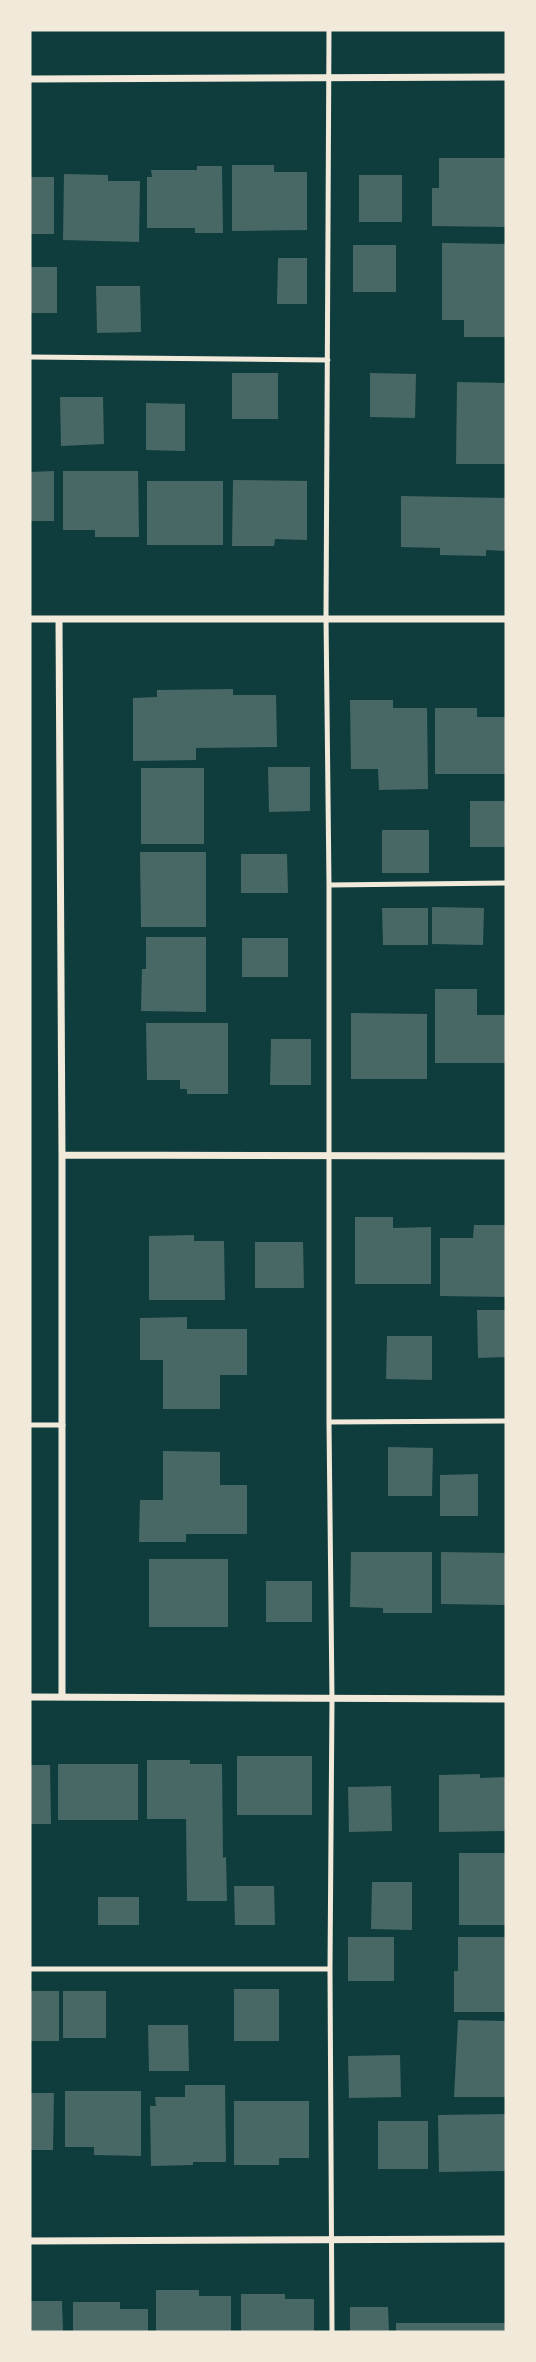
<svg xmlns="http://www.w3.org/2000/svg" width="536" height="2362" font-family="Commissioner,sans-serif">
<rect width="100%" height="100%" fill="#0f3d3e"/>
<path fill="#486865" d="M439,158H506V227L432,226V188H439Z
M232,165H274V172H307V230L232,231Z
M197,166H222L223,233H195V228H147V177H152L151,170H197Z
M64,174L108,175V181H140L139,242L63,240Z
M359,175H402V222H359Z
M30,177H54V234H30Z
M442,243L506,244V337H464V320H442Z
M353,245H396V292H353Z
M278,258H307V304H277Z
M30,267H57V313H30Z
M96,286H140L141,332L97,333Z
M232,373H278V419H232Z
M370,373L416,374L415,418L370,417Z
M457,382L506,383V464H456Z
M60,397H103L104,444L61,446Z
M146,403L185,404V451L146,450Z
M54,471V521H30V472Z
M63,471H138L139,537H95V530H63Z
M233,480L307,481V540L275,539L274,546H232Z
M147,481H223V545H147Z
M401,496L506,498V551L486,550V556L440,555V548L401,547Z
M233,689V695H276L277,747L196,748V760L133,761V698L157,697V690Z
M350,700H393V708H427L428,789L379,790L378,769H351Z
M435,708H477V717H506V774H435Z
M268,767H310V811L269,812Z
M141,768H204V844H141Z
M470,801H506V847H470Z
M382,830H429V873H382Z
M140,852H206V927H141Z
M241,854H287L288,893H241Z
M432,907L484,908L483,945L432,944Z
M382,908H428V945H383Z
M146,937H206V1012L141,1011L142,969H146Z
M242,938H288V977H242Z
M435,989H477V1015H506V1063H435Z
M351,1013L427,1014V1079H351Z
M146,1023H228V1094H187V1089H180V1080H147Z
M271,1039H311V1085H270Z
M355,1217H393V1228L431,1227V1284H355Z
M474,1225H506V1297L440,1296V1238H473Z
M194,1235V1241H224L225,1300H149V1236Z
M255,1242H303L304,1288H255Z
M477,1310H506V1357L478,1358Z
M187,1317V1329H247V1375H220V1409H163V1360H140V1318Z
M387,1336H432V1380L386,1379Z
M388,1447L433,1448L432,1496H388Z
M163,1451L220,1452V1485H247V1534H186V1542H139L140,1500H163Z
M478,1474V1516H440V1475Z
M351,1552H432V1613H383V1608L350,1607Z
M441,1552L506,1553V1605L441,1604Z
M149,1559H228V1627H149Z
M266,1581H312V1622H266Z
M237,1756H312V1815H237Z
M147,1760H190V1764H222L223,1858L226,1857L227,1901H187L186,1819H147Z
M58,1764H138V1820H58Z
M30,1765H50L51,1824H30Z
M480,1774V1778L506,1777V1831L439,1832V1775Z
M391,1786L392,1831L349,1832L348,1787Z
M459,1853H506V1925H459Z
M372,1882H412V1930L371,1929Z
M234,1886H274L275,1925H235Z
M98,1897H139V1925H98Z
M348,1937H394V1981H348Z
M458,1937H506V2012H454V1971H458Z
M234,1989H279V2041H234Z
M30,1991H59V2041H30Z
M63,1991H106V2038H63Z
M458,2020L506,2021V2097H454Z
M148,2025H188L189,2071H149Z
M400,2055L401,2097L349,2098L348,2056Z
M185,2085H225L226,2162H193V2165L151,2166L150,2106H156L155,2097H185Z
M65,2091H141V2156L94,2155V2147H65Z
M30,2093H54L53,2150H30Z
M234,2101H309V2158H279V2165H234Z
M506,2114V2171L439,2172L438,2115Z
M378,2121H428V2169H378Z
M156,2290H199V2296H231V2332H156Z
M241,2294H285V2299H314V2332H241Z
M30,2301H62L63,2332H30Z
M73,2302H120V2309H148V2332H73Z
M350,2307H388L389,2332H350Z
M396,2323H506V2332H396Z"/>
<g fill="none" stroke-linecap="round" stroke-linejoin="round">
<path stroke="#f1e9da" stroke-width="5" d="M329,30L326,617L329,885V1422
M30,357L328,360
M329,885L506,883
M30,1425H63
M30,1969H330
M332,2332L330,1969L332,1699L329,1422L506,1421"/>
<path stroke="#f1e9da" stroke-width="7" d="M30,79L506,77
M30,619H506
M59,619L62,1155V1697
M62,1155L506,1156
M30,1697L506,1699
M30,2241L506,2239"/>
</g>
<rect width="536" height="2362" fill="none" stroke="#f1e9da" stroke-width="63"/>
</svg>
